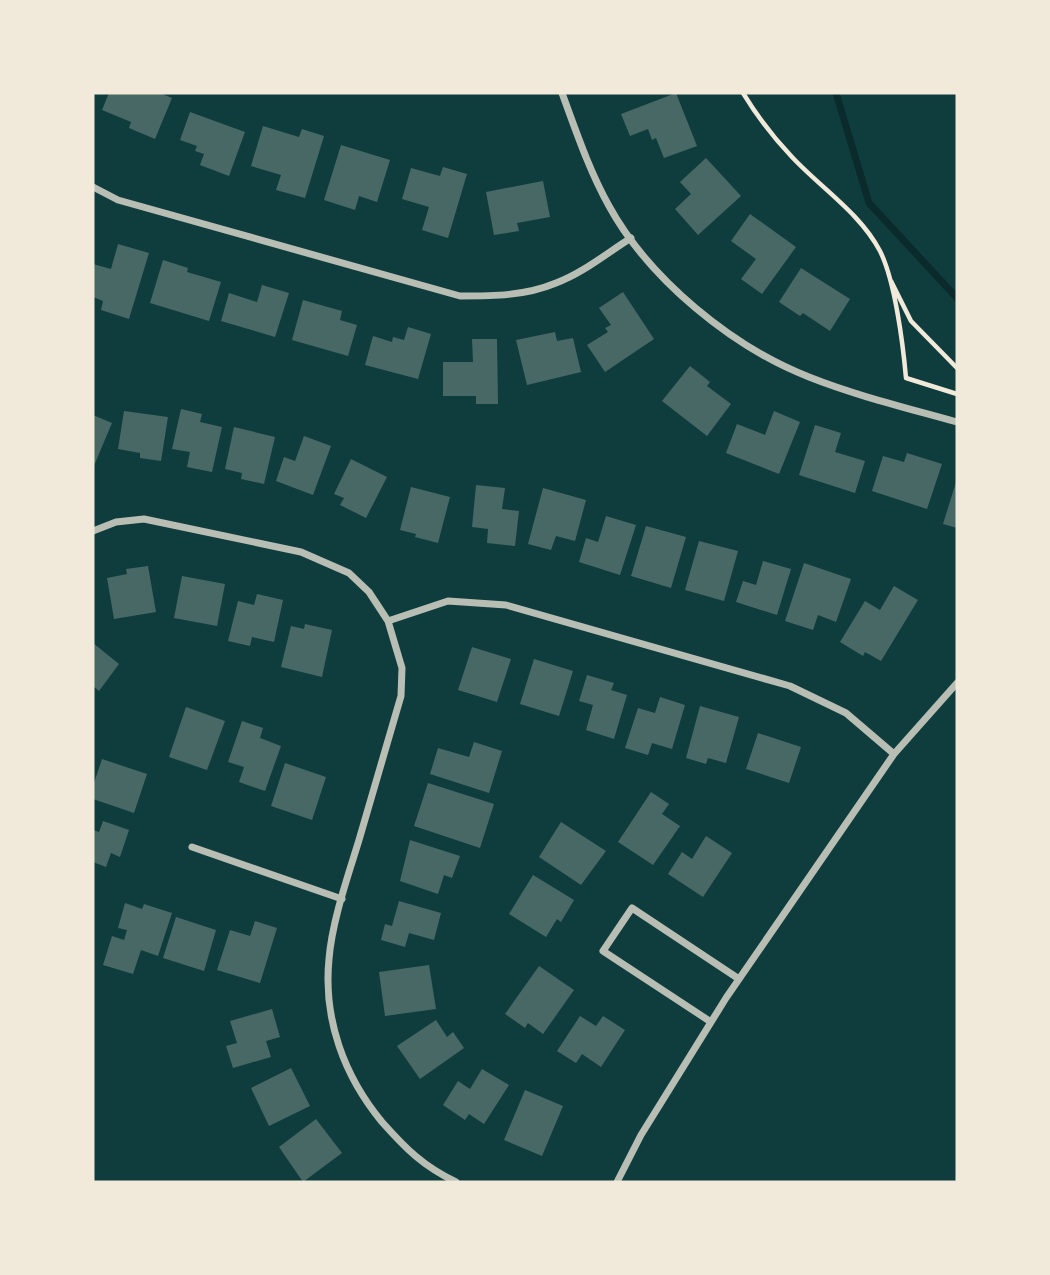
<svg xmlns="http://www.w3.org/2000/svg" width="1050" height="1275" font-family="Inter,sans-serif">
<rect width="100%" height="100%" fill="#0f3d3e"/>
<g fill="none" stroke-linecap="round" stroke-linejoin="round">
<path stroke="#0a2a2b" stroke-width="7" d="M836,93L869,203L957,298"/>
</g>
<path fill="#486865" d="M109,93H160L172,98L155,139L129,128L131,122L102,110Z
M676,93L697,146L664,158L656,138L652,140L648,129L630,136L621,114Z
M190,112L245,132L229,176L200,165L204,154L195,151L197,146L180,140Z
M263,126L299,137L302,129L324,136L305,198L276,190L281,175L251,166Z
M341,145L390,160L377,202L359,196L355,210L324,200Z
M706,158L741,196L698,235L675,209L691,194L680,182Z
M443,167L467,174L448,238L422,230L429,207L402,199L411,168L440,176Z
M543,181L550,217L517,223L519,231L494,235L486,192Z
M750,214L796,247L762,294L741,279L756,259L731,241Z
M118,244L149,253L129,319L101,310L103,301L93,297V264L111,269Z
M163,260L188,268L187,272L221,282L209,321L150,303Z
M801,268L850,299L830,331L803,313L800,316L779,302Z
M262,285L289,293L275,337L221,321L229,293L257,302Z
M623,292L654,339L605,372L587,345L608,332L605,328L611,325L599,308Z
M303,300L342,311L340,320L357,325L348,356L292,340Z
M408,327L431,334L418,379L365,365L373,336L392,342L393,337L404,340Z
M555,332L557,341L573,338L581,372L527,385L516,340Z
M472,339H497L498,404H476V396H443V362H473Z
M690,366L710,382L707,386L731,404L707,436L662,401Z
M181,409L202,414L200,422L222,427L212,472L187,467L190,452L172,449Z
M124,411L168,417L161,461L140,458V453L118,449Z
M774,411L800,422L779,474L726,453L737,424L765,435Z
M93,415L112,423L93,468Z
M815,425L841,433L835,452L865,461L855,493L799,475Z
M234,427L275,437L264,484L241,479L242,473L225,469Z
M304,436L331,446L313,495L276,481L284,457L295,461Z
M907,453L942,464L927,509L872,491L883,456L904,462Z
M351,459L387,477L366,518L340,505L344,498L334,494Z
M957,479V528L943,524Z
M476,485L505,488L502,509L519,511L515,546L487,543L488,529L472,527Z
M411,487L450,497L438,543L415,537L416,534L400,530Z
M543,488L586,500L575,541L556,536L551,550L528,544Z
M606,516L636,525L620,575L579,562L586,538L598,542Z
M646,526L686,537L671,588L631,576Z
M699,541L738,551L724,601L685,590Z
M763,561L791,569L777,615L736,602L743,581L756,585Z
M804,563L851,579L836,622L818,615L813,630L785,621Z
M148,566L156,612L114,619L107,578L127,574L126,569Z
M182,576L225,584L217,626L174,618Z
M894,586L918,600L881,661L865,652L863,656L840,642L865,601L880,610Z
M257,594L283,600L274,642L252,637L250,646L228,641L238,601L254,605Z
M305,624L332,630L322,677L281,667L291,626L304,629Z
M93,643L119,664L99,691L93,686Z
M472,647L511,659L497,702L458,690Z
M534,659L573,671L559,716L520,704Z
M587,675L614,683L611,690L627,695L614,739L586,730L593,705L579,701Z
M660,697L685,705L672,749L652,743L648,755L625,748L638,708L655,713Z
M700,706L739,717L726,763L708,758L706,764L686,758Z
M186,707L225,721L207,770L169,757Z
M242,721L263,728L260,738L281,746L265,791L239,782L244,767L228,762Z
M758,733L801,747L789,783L746,769Z
M474,742L502,751L489,793L430,774L438,748L469,757Z
M102,759L147,774L134,813L93,799V786Z
M285,763L326,777L312,820L271,806Z
M428,783L494,804L480,848L414,826Z
M651,792L669,804L662,814L680,826L653,865L618,842Z
M103,821L129,830L120,857L111,853L106,867L93,862V830L99,832Z
M561,822L606,851L581,885L539,857Z
M706,836L732,853L703,897L668,874L682,852L692,859Z
M410,840L460,856L452,878L444,875L438,894L400,881Z
M533,875L574,900L561,922L557,919L546,937L509,914Z
M399,901L441,913L434,940L409,933L405,947L381,940L385,924L392,926Z
M125,903L142,909L144,904L172,913L158,956L141,950L133,974L103,965L112,936L124,940L127,930L118,928Z
M176,917L216,930L204,971L163,958Z
M255,921L277,928L260,983L217,970L230,930L250,936Z
M429,965L436,1009L385,1016L379,972Z
M539,966L574,990L543,1034L528,1023L525,1028L505,1014Z
M272,1009L280,1037L266,1041L271,1057L233,1068L226,1046L237,1043L230,1021Z
M580,1016L596,1026L603,1016L625,1030L601,1067L582,1054L576,1063L557,1051Z
M436,1020L447,1037L453,1032L464,1048L420,1079L397,1046Z
M291,1068L310,1106L269,1126L251,1088Z
M482,1069L509,1085L484,1124L469,1114L465,1120L443,1105L458,1081L470,1089Z
M525,1090L563,1106L542,1156L504,1140Z
M316,1119L342,1153L303,1182L279,1147Z"/>
<g fill="none" stroke-linecap="round" stroke-linejoin="round">
<path stroke="#f1e9da" stroke-width="4.5" d="M743,93C757,116 773,137 792,157C821,188 860,213 880,251C895,281 903,344 906,378L957,394
M891,281L911,321L957,368"/>
<path stroke="#b8beb3" stroke-width="7" d="M562,93C576,131 589,170 609,206C649,279 732,347 809,377C857,396 907,408 957,422
M93,187L118,200L460,296C493,296 525,296 556,283C583,273 607,253 631,238
M93,531L116,522L144,519L301,552L349,573L369,592L388,621L402,668L401,696C387,744 373,792 359,840C348,876 332,921 329,959C323,1019 344,1076 382,1122C406,1149 423,1166 456,1182
M388,621L448,601L506,605L790,686L846,713L894,754
M192,847L342,899
M711,1022L603,951L632,908L739,979
M617,1182L641,1135L726,998L894,754L957,683"/>
</g>
<rect width="1050" height="1275" fill="none" stroke="#f1e9da" stroke-width="189"/>
</svg>
